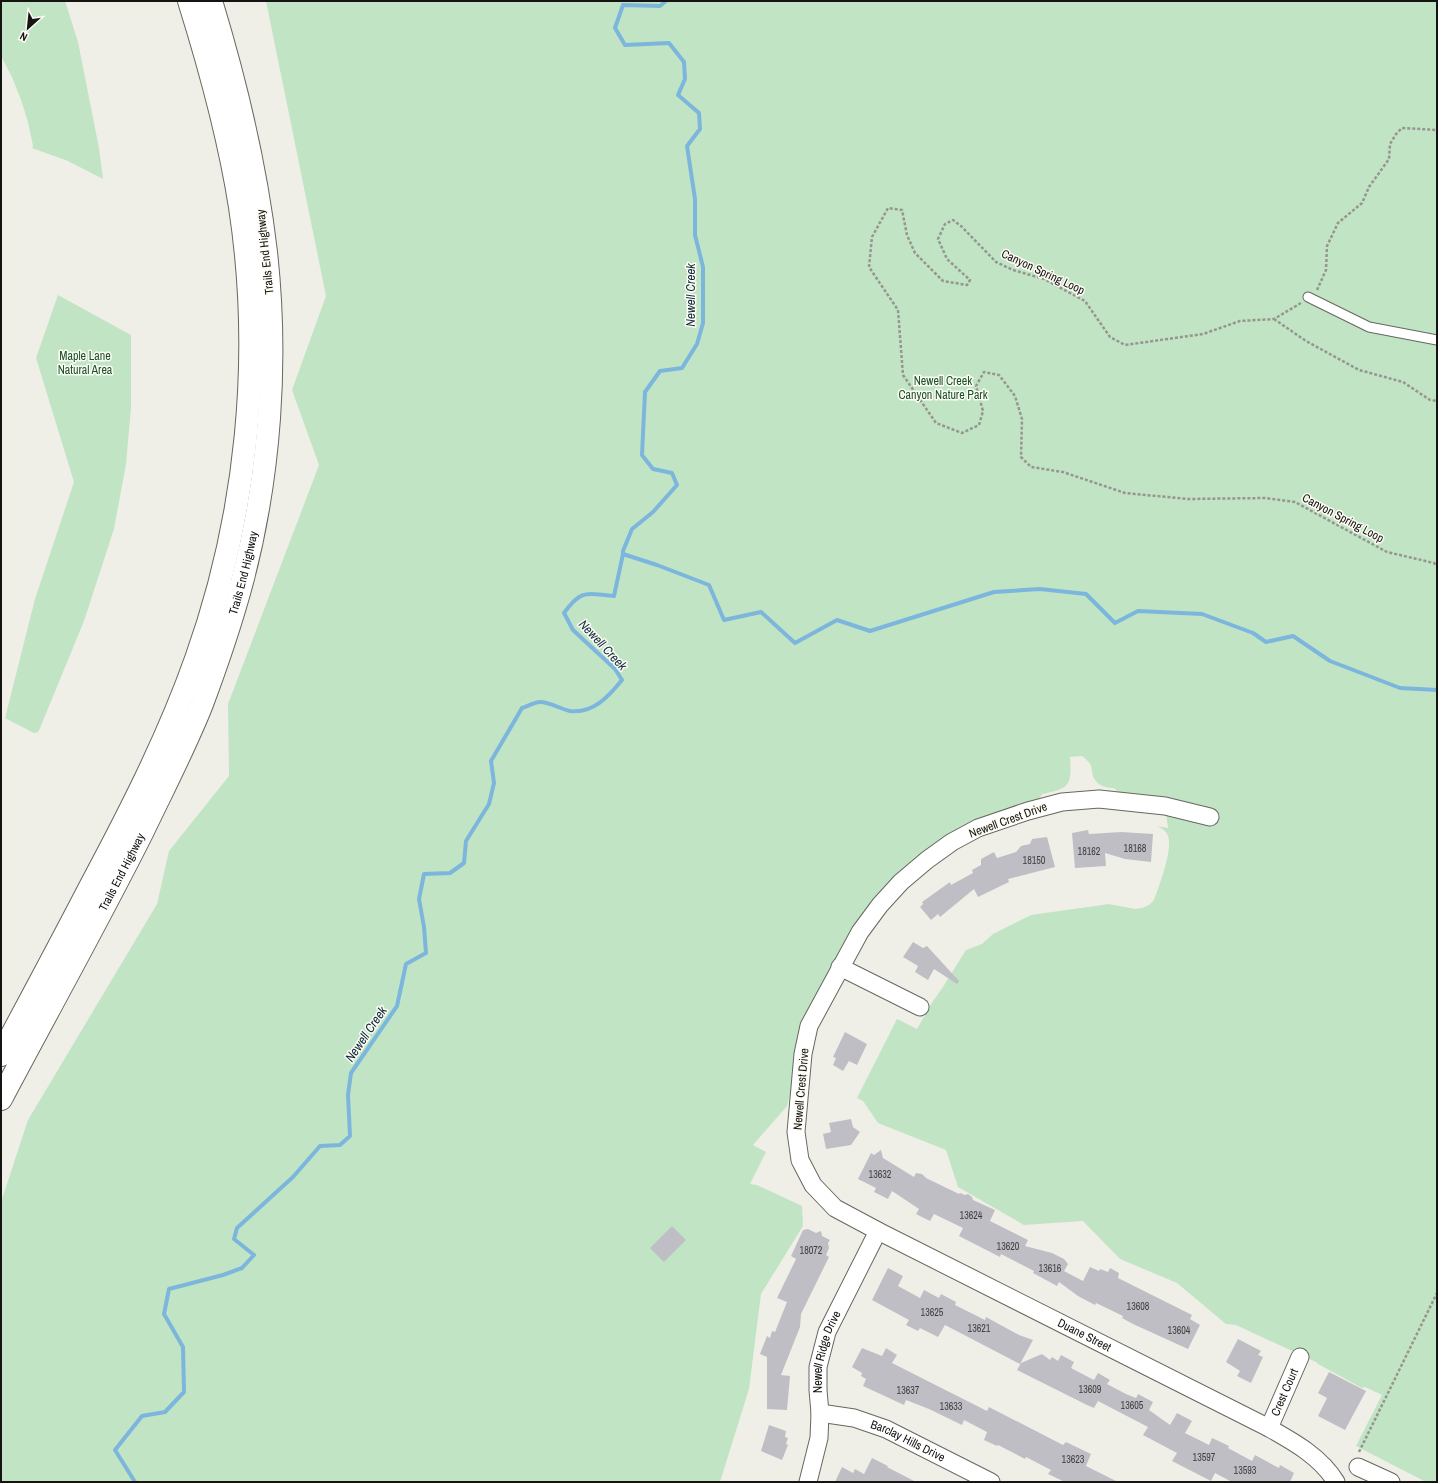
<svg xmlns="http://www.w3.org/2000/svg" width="1438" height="1483" font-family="'Archivo Narrow',sans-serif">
<rect width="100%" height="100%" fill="#f0efe7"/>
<path fill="#c1e4c5" d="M1,1H65L78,42L99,148L103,179L68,161L32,148L33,146L28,122L21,100L12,77L1,56Z
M266,1H1437V1482H1426L1356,1446L1382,1395L1365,1387L1362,1388L1318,1364L1316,1362L1236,1325L1226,1324L1177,1283L1120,1259L1083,1221L1024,1225L958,1187L946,1150L878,1123L863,1101L857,1098L897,1019L917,1029L933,1001L943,987L966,950L982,944L993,934L1031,915L1109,904L1135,909L1142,908L1149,905L1154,900C1159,886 1173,850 1168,836C1166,831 1162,828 1157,826L1168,828L1166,812L1127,801L1114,788C1105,788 1096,785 1093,776C1092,773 1092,769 1091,766C1090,762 1085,759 1082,756L1070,757C1072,785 1070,789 1042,794L1037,804L908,870L813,1005L787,1106L753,1145L766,1152L750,1184L757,1185L802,1206L803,1226L761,1294L749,1389L720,1482H1V1202L28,1120L157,904L169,851L229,776L228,704L319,465L292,390L326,296Z
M58,295L131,335V408L126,464L114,529L84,621L40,728L38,732L34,733L5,718L35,599L74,482L36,358Z"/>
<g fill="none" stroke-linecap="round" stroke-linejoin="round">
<path stroke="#7db6dd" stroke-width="4" d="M623,554L657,565L709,585L724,620L761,612L795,643L837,620L870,631L994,592L1040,589L1086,594L1115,623L1138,611L1202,614L1253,633L1266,642L1293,636L1330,661L1400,688L1437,690
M135,1482L115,1450L142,1416L165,1412L184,1392L183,1347L164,1314L169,1289L223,1275L242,1268L254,1255L234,1239L237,1228L293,1177L320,1146L340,1145L350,1136L348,1095L351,1073L397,1006L406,964L426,953L424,927L419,899L424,874L450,873L464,863L466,841L489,804L494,783L491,761L522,708C528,706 535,702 540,702C550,702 560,709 570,711C593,714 609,696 622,680L615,669L573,630L564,613C582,588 587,594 614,596L623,554V551L632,529L653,512L677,485L672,473L653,469L642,455L645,392L660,371L682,368L697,344L703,323V267L695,235V199L687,146L700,129L699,113L678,95L685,79L684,62L669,43L625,45L615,28L623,5L660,6L666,1"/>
</g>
<path fill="#bfbec5" d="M1088,830L1089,834L1121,832L1153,834L1151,862L1125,859L1105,853L1106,866L1075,868L1072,833Z
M1047,837L1055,867L1008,879L1009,882L978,897L974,889L940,917L938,914L931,920L920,907L923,904L922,902L950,882L951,885L973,873L972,870L981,865V859L994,852L997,858L1016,852L1021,846L1030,844L1032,839Z
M913,942L923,948L927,946L959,981L957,984L934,969L928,980L915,972L918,966L903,957Z
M845,1032L867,1044L857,1065L849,1061L843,1071L833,1065L836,1058L833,1057Z
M851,1119L853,1127L860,1132L851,1145L826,1149L823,1134L831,1132L829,1123Z
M881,1150L883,1158L914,1177L916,1173L922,1174L926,1178L959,1194L960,1193L965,1195L968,1194L972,1197L973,1200L995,1210L990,1221L1028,1240L1025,1246L1052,1253L1064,1259L1068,1264L1064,1271L1083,1281L1090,1267L1099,1271L1100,1269L1108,1272L1110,1268L1119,1273L1118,1278L1192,1315L1190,1319L1200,1325L1188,1349L1133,1324L1122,1318L1123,1316L1096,1303L1095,1305L1078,1296L1059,1282L1057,1286L1033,1273L1034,1271L1001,1254L1000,1257L959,1236L963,1228L934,1214L930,1221L916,1214L919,1209L892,1191L888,1199L874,1192L876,1188L858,1179L871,1153L874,1155Z
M672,1226L686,1240L664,1262L650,1248Z
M808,1229L816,1233L821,1231L822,1236L830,1240L828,1243L829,1248L826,1255L829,1257L801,1314L800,1327L781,1375L790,1376L787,1410L767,1409V1357L760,1354L767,1336L770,1338L772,1331L775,1332L787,1302L777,1298L796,1259L791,1256L803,1230Z
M888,1268L903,1276L898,1286L920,1298L924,1290L939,1298L941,1294L956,1302L955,1305L985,1320L986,1317L1019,1335L1033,1340L1020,1364L945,1325L938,1337L920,1328L918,1331L906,1325L909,1320L872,1300Z
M1238,1339L1261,1351L1258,1355L1263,1357L1251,1383L1237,1376L1240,1371L1226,1362Z
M862,1348L882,1356L886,1348L897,1355L892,1363L987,1411L989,1407L1063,1445L1066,1442L1091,1454L1086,1466L1118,1482H1065L1048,1474L1051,1470L1026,1457L1025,1459L998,1445L997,1446L984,1440L987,1432L964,1420L962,1425L929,1409L906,1400L904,1405L863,1386L866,1379L861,1376L862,1373L852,1367Z
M1042,1354L1050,1360L1052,1357L1058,1361L1061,1355L1074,1362L1071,1368L1094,1380L1098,1373L1110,1380L1107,1384L1126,1394L1136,1398L1138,1394L1153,1402L1149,1410L1170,1425L1177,1413L1192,1421L1185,1433L1209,1445L1212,1438L1229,1446L1228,1448L1252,1461L1255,1455L1279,1468L1280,1465L1294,1473L1290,1482H1232L1215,1473L1211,1481L1172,1461L1177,1453L1143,1435L1148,1427L1098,1401L1094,1408L1087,1405L1017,1370L1021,1363Z
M1329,1372L1366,1391L1345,1430L1318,1416L1327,1398L1318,1393Z
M769,1425L786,1431L785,1437L788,1438L786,1444L788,1445L782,1460L761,1451Z
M872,1458L888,1466L887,1467L916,1482H835L842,1467L853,1473L855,1469L864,1474Z"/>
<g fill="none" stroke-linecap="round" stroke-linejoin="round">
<g stroke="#67665f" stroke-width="11">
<path id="lane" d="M1308,297L1369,327L1437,340"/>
</g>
<g stroke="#67665f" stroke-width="19">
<g id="street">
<path id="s1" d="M1210,817L1165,806L1099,799L1062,802L1028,811L978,828L952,842L927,860L901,882L880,905L860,932L809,1026L803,1054L796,1132L800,1160L813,1185L835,1208L878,1231L1269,1428C1294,1442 1321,1457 1336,1482"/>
<path d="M840,967L920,1007"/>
<path id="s2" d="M820,1413L854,1418L886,1429L991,1482"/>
<path id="s3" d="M1269,1428L1300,1357"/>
<path d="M1358,1467L1391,1482"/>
<path id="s4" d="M808,1482L819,1438L820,1413L818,1390V1367L827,1332L878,1231"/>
</g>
</g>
<g stroke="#67665f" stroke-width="24">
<g id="highway">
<path d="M1,1055C31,999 61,943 90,887C129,814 168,738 196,659C247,516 263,358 240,207C229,137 210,68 189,1"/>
<path id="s5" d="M1,1099C48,1010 98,921 143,831C163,789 185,747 202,704C217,664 231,623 242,582C270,476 278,361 266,252C256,166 236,83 211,1"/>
</g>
</g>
<path stroke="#96958f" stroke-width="2.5" stroke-dasharray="3 2" stroke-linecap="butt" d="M1317,290L1326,270L1327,246L1338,223L1362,203L1369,187L1389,159L1390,144L1396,134L1402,128L1437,130
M1301,303L1274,319L1240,321L1203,334L1125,345L1110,337L1085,301L1044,279L1013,270L996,262L961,226L953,220L945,224L938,239L947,259L970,280L967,285L943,281L915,253L907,235L902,210L888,208L872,237L869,267L898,310L903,375L936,423L962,433L979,425L983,411L976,386L984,372L999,375L1015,396L1022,419L1021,457L1031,467L1063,472L1125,493L1188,499L1265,498L1295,502L1387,552L1434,563L1437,566
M1274,319L1306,341L1359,370L1403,382L1430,400L1437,401
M1359,1452L1437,1293"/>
<use href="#lane" stroke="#fff" stroke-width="9"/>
<use href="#street" stroke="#fff" stroke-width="17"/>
<use href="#highway" stroke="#fff" stroke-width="22"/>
</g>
<g text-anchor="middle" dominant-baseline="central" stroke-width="3" stroke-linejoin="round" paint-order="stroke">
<g font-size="10" fill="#403e3f">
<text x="1135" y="848">18168</text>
<text x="1089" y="851">18162</text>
<text x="1034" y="860">18150</text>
<text x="880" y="1174">13632</text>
<text x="971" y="1215">13624</text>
<text x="1008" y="1246">13620</text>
<text x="811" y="1250">18072</text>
<text x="1050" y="1268">13616</text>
<text x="1138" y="1306">13608</text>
<text x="932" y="1312">13625</text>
<text x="979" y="1328">13621</text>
<text x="1179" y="1330">13604</text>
<text x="1090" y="1389">13609</text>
<text x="908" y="1390">13637</text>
<text x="1132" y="1405">13605</text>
<text x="951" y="1406">13633</text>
<text x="1204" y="1457">13597</text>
<text x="1073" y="1459">13623</text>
<text x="1245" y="1470">13593</text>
</g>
<g font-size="12" fill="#151412" stroke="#fdfcf4">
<text transform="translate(265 252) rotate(-96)">Trails End Highway</text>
<text transform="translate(1043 272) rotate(25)">Canyon Spring Loop</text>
<text transform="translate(1343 518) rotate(28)">Canyon Spring Loop</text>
<text stroke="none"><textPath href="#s5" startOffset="581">Trails End Highway</textPath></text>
<text transform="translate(1008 820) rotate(-20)">Newell Crest Drive</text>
<text stroke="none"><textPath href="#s5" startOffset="257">Trails End Highway</textPath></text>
<text transform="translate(801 1089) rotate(-85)">Newell Crest Drive</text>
<text stroke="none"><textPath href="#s1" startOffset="979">Duane Street</textPath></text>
<text stroke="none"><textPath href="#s4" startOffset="133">Newell Ridge Drive</textPath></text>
<text stroke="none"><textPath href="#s3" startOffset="39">Crest Court</textPath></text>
<text stroke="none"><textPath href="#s2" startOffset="93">Barclay Hills Drive</textPath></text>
</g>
<g font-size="12" fill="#195027" stroke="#fdfcf4">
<text x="85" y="356">Maple Lane<tspan x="85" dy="14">Natural Area</tspan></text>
<text x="943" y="381">Newell Creek<tspan x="943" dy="14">Canyon Nature Park</tspan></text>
</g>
<g font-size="13" font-style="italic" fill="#122c3d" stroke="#fdfcf4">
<text transform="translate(690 295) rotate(-90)">Newell Creek</text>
<text transform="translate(603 645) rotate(47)">Newell Creek</text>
<text transform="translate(366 1034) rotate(-56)">Newell Creek</text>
</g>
</g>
<rect width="1438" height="1483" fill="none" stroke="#151412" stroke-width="4"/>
<g transform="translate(28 28) rotate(207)" stroke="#fdfcf4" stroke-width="3" paint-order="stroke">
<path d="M0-3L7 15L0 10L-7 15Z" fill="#151412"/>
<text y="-6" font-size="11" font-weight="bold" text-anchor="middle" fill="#151412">N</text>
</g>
</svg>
